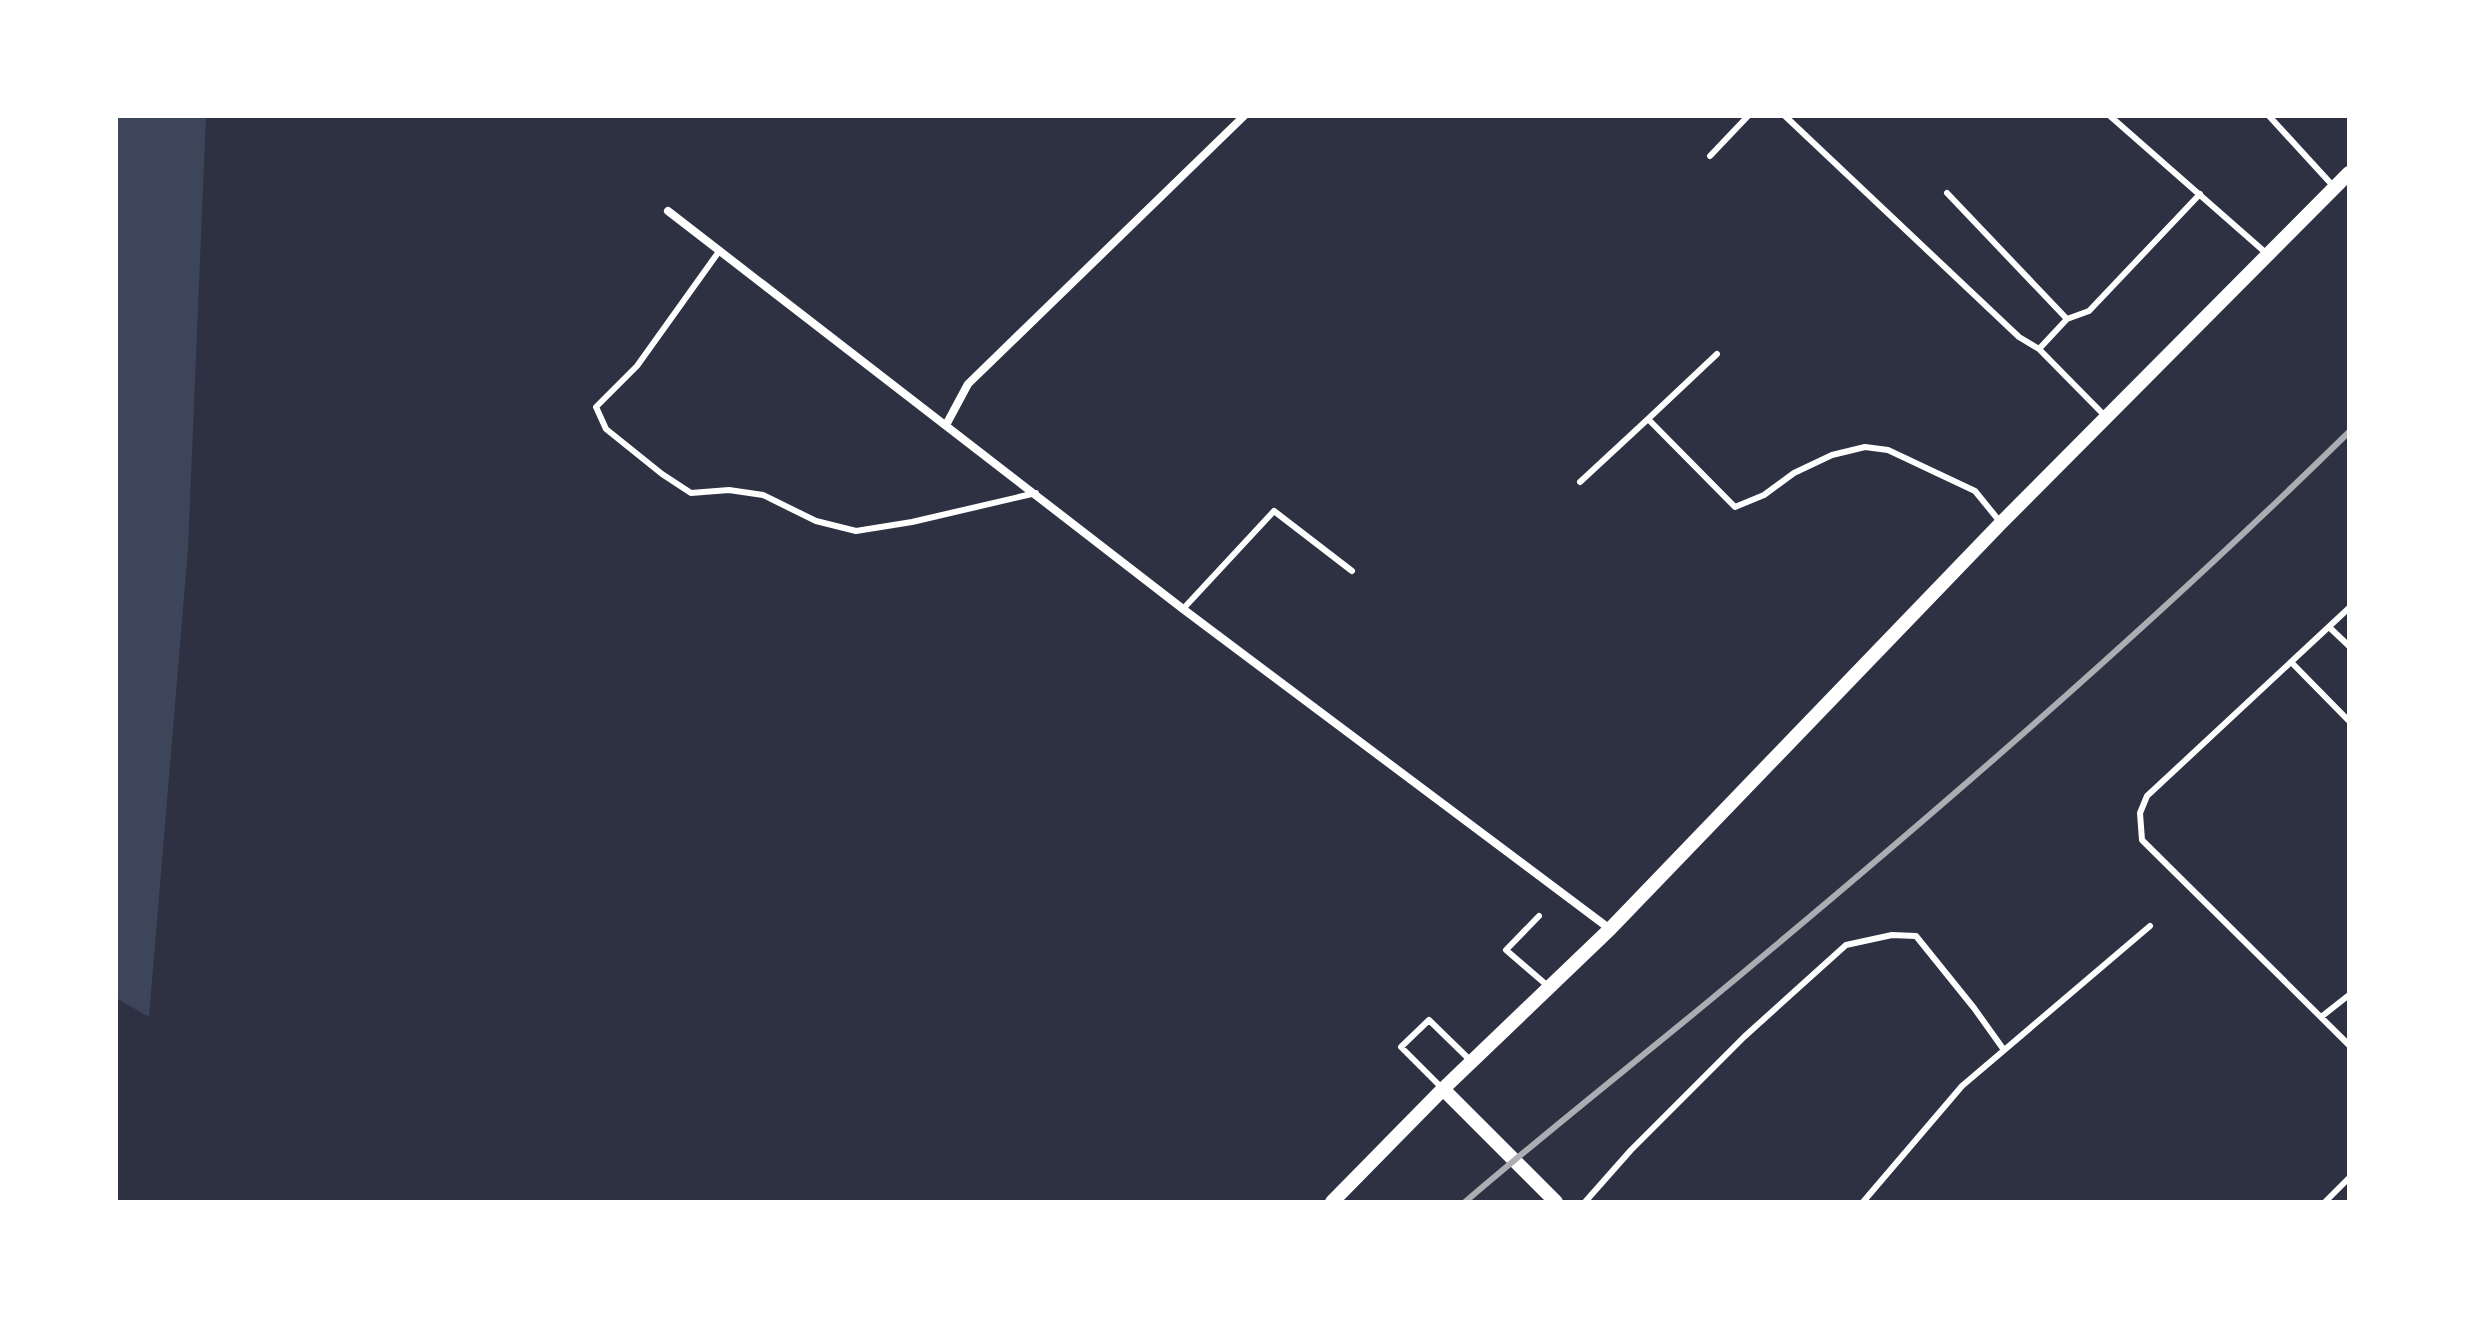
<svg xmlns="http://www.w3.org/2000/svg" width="2465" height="1318" font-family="Raleway,sans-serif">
<rect width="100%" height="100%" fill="#2d3142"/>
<path fill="#3c4559" d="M116,116H206L188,549L149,1017L116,998Z"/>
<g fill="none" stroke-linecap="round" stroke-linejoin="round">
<path stroke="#fff" stroke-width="6" d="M1785,116L2019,337L2039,349L2106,417
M2110,116L2266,253
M2269,116L2335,188
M1710,156L1748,116
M1947,193L2067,319
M720,250L637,366L596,407L606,429L662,474L691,493L729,490L763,495L816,521L856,531L912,522L1036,493
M2039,349L2067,319L2089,311L2200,194
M1717,354L1648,419L1735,507L1764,495L1794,473L1832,455L1865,447L1888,450L1975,491L2001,523
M1580,482L1648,419
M2349,608L2147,796L2140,813L2142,840L2349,1045
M1183,609L1274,511L1352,571
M2329,627L2349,646
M2291,662L2349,721
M1539,916L1506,950L1549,987
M2321,1017L2349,995
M1443,1089L1401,1047L1429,1020L1471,1061
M1585,1202L1631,1150L1744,1037L1846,945L1892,935L1916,936L1974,1008L2004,1050
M1863,1202L1962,1086L2150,926
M2325,1202L2349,1178"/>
<path stroke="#fff" stroke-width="8" d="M668,211L1183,609L1610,929
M946,425L968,384L1244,116"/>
<path stroke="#fff" stroke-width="14" d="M1443,1089L1556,1202
M1332,1202L1443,1089L1610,929L2001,523L2349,173"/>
<path stroke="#abadb3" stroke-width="6" d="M1465,1202C1543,1135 1624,1071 1703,1006C1925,822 2143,634 2349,432"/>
</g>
<rect width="2465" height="1318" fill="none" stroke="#ffffff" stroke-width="236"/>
</svg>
